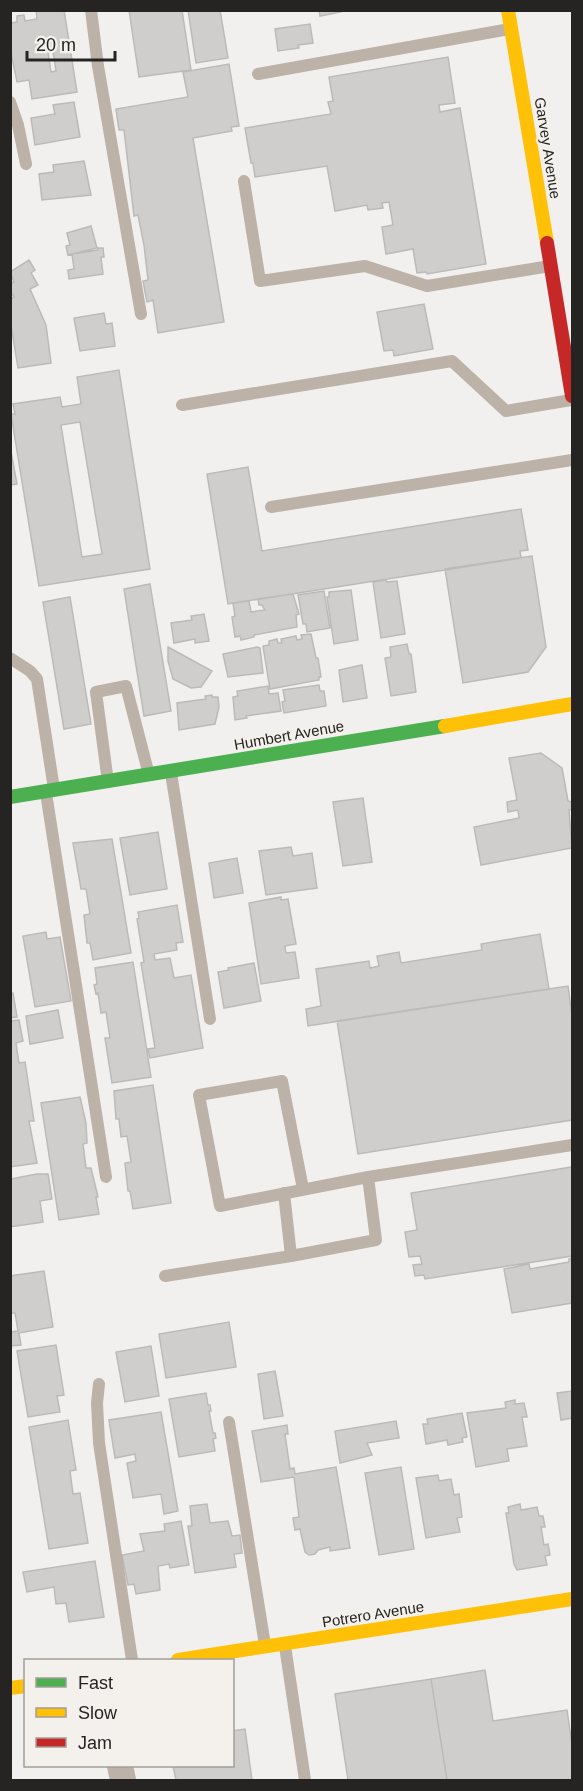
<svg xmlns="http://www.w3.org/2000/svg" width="583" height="1791" font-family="Helvetica,sans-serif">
<rect width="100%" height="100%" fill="#f2f0ee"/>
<path fill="#d0cecd" stroke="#bcbab9" stroke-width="1.5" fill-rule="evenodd" d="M36,10H64L77,92L32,99L29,80L17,82L10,48V23L17,22V16L24,15L25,21L37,19ZM48,52H53L56,71L51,72Z
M129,10H182L191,70L139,77Z
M188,10H220L228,58L196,63Z
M319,10H341V12L320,16Z
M310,24L313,43L298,45L299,48L278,51L275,29Z
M448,57L455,103L439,105L440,112L460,108L486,264L427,274L426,272L417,273L413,249L386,254L382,227L393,225L389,202L382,203L383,208L368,210L367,205L335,211L327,166L255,177L253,163H251L245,128L331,114L328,102L333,101L329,77Z
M229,64L239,126L231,127L232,131L193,138L224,322L158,333L153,300L147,302L143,281L148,280L144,245L138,215L134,216L124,130H119L116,109L188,97L183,72Z
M74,102L80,137L35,145L31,118L55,114L53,105Z
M84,161L91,195L42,200L39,174L54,172L53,165Z
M91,226L97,248L68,255L66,246L70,245L67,233Z
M98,248H103L104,257H101L103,274L69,279L68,270L74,269L72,254L98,250Z
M29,260L35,270L31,273L38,285L30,289L46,325L51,363L18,368L10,319V299L14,297L10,290V284L14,282L10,272Z
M424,304L433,349L394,356L393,350L384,351L377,312Z
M104,313L106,324L112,323L115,346L80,351L74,318Z
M119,370L150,569L39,586L11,414H15L13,404L60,397L62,407L81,404L77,377ZM80,422L102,554L82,557L61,425Z
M10,446L17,484L10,485Z
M248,467L262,551L521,509L528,550L520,551L521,558L228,604L207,474Z
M532,556L546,647L528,672L463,683L445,569Z
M386,580L387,582L397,581L405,634L381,638L373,582Z
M150,584L171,711L144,716L124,589Z
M351,590L358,640L334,644L327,597H329V592Z
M324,591L330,628L307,632L306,624H303L298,595Z
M293,594L299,614L296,615L297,627L254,635V637L241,640L240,636L235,637L232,617L235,616L233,603L249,601L251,612L265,610L262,605H259L258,599Z
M70,597L91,724L64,729L43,602Z
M204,614L209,641L195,643V639L174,643L171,623L192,620L191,616Z
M311,634L316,658H318L321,677H319V680L270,689L263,646L269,645V641L277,639L278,643H282L281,639L296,636L297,640L302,639L301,635Z
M407,644L409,654H411L416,692L391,696L385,658L391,657L390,647Z
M168,647L212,671L201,687L191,688L173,679L168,661Z
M257,647L260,648L263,673L228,677L223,654Z
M362,665L367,698L343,702L339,670Z
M319,685L320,691H324L326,706L284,713L282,702L285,701L283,690Z
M268,686L269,694L278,693L281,711L246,716L247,718L235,720L233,697L238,696L237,691Z
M212,695V697H218L219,707L215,724L179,730L177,703L206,699L205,696Z
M541,753L562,768L568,801L572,802V810H569L572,848L481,865L474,827L519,818L518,810L508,812L507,802L517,800L509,758Z
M363,798L372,862L343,866L333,802Z
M158,832L167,889L130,895L120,838Z
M112,839L131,953L93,960L90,943H87L84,915L90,914L86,889H81L73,843Z
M291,847L293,856L312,853L317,888L266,895L259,851Z
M237,858L243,893L214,898L209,863Z
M281,897V900L288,899L296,944L285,946L286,953L295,952L299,978L261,984L249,903Z
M177,905L183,942L176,943L177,950L154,954L155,960L170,958L174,978L191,975L203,1048L150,1058L148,1049L155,1048L141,963L144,962L137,919L139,918L138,912Z
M46,932L47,939L60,937L71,1001L35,1007L23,936Z
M540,934L549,989L308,1026L306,1009L321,1006L316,969L369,961L370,968L379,966L377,956L399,952L401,963L482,950L481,944Z
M133,962L151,1077L112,1083L105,1038H110L106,1012L101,1013L98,993L96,994L94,985L97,984L95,968Z
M254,963L261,1001L224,1008L218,972L229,970L228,968Z
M568,986L572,1015V1120L358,1154L337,1021Z
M10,993H13L17,1017L10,1018Z
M58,1010L63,1038L30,1044L26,1016Z
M19,1020L23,1041L16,1043L19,1063L25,1062L34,1121H29L37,1163L10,1167V1021Z
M153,1085L171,1203L133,1209L130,1191H128L125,1163L131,1162L127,1136L121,1137L119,1119H116L114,1091Z
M80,1097L86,1123L87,1143L83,1144L86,1168H91L98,1197H96L99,1214L59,1220L41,1103Z
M572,1167V1256L425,1279L424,1275L415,1276L413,1265L422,1264L420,1256L409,1257L405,1232L417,1230L411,1193Z
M37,1174H48L52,1199L40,1201L43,1222L10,1227V1179Z
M572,1258V1303L512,1313L504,1269L529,1264L530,1269L569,1262V1259Z
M44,1271L53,1327L19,1333L21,1345L10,1346V1332L18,1331L15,1313H10V1276Z
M229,1322L236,1367L166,1378L159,1334Z
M56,1345L64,1395L57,1396L60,1412L28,1417L17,1351Z
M151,1346L159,1396L125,1402L116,1352Z
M275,1371L283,1416L264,1419L258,1374Z
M572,1391V1418L561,1420L557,1393Z
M206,1393L208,1405H210L211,1411H209L213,1433H215L216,1438L213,1439L215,1451L179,1457L169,1399Z
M515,1400V1404L524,1403L527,1417H522L527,1446L507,1449L509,1461L476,1467L467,1413L506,1408L505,1402Z
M161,1412L178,1511L164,1514L161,1494L133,1498L127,1463L136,1461L135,1454L115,1458L109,1420Z
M462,1413L467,1437L462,1438L463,1442L448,1445L447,1440L426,1444L423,1424H428L427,1419Z
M68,1420L76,1470L70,1471L73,1494L80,1493L88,1543L49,1549L29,1427Z
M396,1421L399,1438L367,1443L372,1455L340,1463L335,1431Z
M287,1425L288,1434H285L290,1469L294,1468L295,1474L336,1467L350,1548L330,1551V1547L318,1550L315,1554L309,1555L305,1552L300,1529L295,1530L293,1518L299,1517L294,1477L261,1482L252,1431Z
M401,1467L414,1549L379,1555L365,1473Z
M438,1475L439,1481L451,1479L454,1495L459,1494L462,1517L457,1518L460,1532L426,1538L416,1478Z
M207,1504L210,1523L228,1521L232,1536L240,1535L242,1553L234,1554L236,1567L195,1573L188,1526H192L190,1506Z
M520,1504L521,1510L537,1507L539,1516H543L545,1527H541L544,1545L548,1544L550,1555L545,1556L547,1565L517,1570L514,1564L506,1513H509L508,1507Z
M181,1521L189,1565L170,1568L169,1564L158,1566L160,1590L136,1594L134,1584L128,1585L122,1555L144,1551L140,1534L165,1531L164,1524Z
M95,1561L104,1617L69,1622L66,1603L56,1604L54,1587L27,1592L23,1572Z
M485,1670L493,1721L567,1710L572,1745V1780H447L431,1679Z
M431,1679L447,1780H348L335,1694Z
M245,1729L252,1780H176L173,1766H232V1731Z"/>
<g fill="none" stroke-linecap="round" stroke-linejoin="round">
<path stroke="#bcb2a7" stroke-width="12" d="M91,10L98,66L141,314
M258,74L510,29
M10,102L18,125L26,164
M244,181L260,281L365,266L427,286L550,266
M182,405L452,361L506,411L571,400
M271,507L572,460
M10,658L30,671L37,679L54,789
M171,773L210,1019
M108,782L96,692L126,686L149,775
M46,793L106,1177
M303,1189L282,1081L199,1095L220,1206L368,1177L572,1145
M284,1193L291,1256L376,1240L368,1177
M165,1276L291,1256
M99,1384L97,1403L99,1443L132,1660
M229,1422L265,1645
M285,1646L305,1780"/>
<path stroke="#bcb2a7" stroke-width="26" d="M120,1766L123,1780"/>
<path stroke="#4caf50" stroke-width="14" d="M10,797L445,726"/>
<path stroke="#ffc107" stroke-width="14" d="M508,10L547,243
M445,726L572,704
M178,1660L572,1599
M10,1688L26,1686"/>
<path stroke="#c62828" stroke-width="14" d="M547,243L572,396"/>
</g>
<g text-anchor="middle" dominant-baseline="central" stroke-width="4.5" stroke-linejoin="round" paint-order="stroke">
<g font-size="15" fill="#252422" stroke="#f4f0ec">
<text transform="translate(548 148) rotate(81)">Garvey Avenue</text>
<text transform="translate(289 735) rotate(-10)">Humbert Avenue</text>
<text transform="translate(373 1614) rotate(-9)">Potrero Avenue</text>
</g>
</g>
<rect width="583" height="1791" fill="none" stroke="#252422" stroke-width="24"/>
<rect x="24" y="1659" width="210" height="108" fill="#f4f0ec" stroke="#a19e9b" stroke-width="1.5"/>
<rect x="36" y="1678" width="30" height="9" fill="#4caf50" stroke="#a19e9b" stroke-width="1.5"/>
<text x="78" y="1689" font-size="18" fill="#252422">Fast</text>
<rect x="36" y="1708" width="30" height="9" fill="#ffc107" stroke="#a19e9b" stroke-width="1.5"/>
<text x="78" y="1719" font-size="18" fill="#252422">Slow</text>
<rect x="36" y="1738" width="30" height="9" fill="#c62828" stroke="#a19e9b" stroke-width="1.5"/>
<text x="78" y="1749" font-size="18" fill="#252422">Jam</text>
<path d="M27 51v9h88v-9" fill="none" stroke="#252422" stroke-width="3"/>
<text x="36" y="51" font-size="18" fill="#252422" stroke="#f4f0ec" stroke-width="4.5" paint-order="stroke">20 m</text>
</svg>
